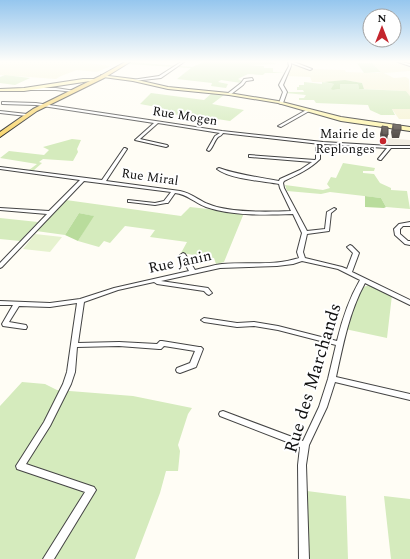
<svg xmlns="http://www.w3.org/2000/svg" width="410" height="559" font-family="Spectral,serif">
<rect width="100%" height="100%" fill="#fffdf5"/>
<path fill="#f6f3d4" d="M0,62H82L111,66L97,72L77,70L61,76L56,79L0,75V65H2L0,64Z
M396,62L410,66V71L384,73L394,78L406,77L409,79L410,96L406,91L364,89L362,83L345,80L334,82H312L310,77L287,76L291,66L297,64L311,69L345,70L346,72L378,73L381,72L372,63Z
M392,109H410V119H399Z"/>
<path fill="#d5ebbd" d="M131,62L192,67L204,62H270L277,64L247,65L264,66V68H273V72L285,73H265L263,75L248,74L238,79L242,81L241,83L221,80L218,82L228,84L226,88L211,86L212,83L177,79L191,68L128,64Z
M357,63H372L381,72L364,73Z
M5,75L30,78L15,85L0,83V77Z
M304,82L322,84V82L334,84L333,90L340,89V84H358L359,89L406,91L410,96V109H392L395,115H381L370,110L368,105L316,103L314,100H299V98H304L306,95L286,93L287,92H304L303,90H297V87H299V85H304Z
M151,93L204,100L212,93L224,95L212,104L244,110L230,121L198,116H184L161,112L162,108L140,104Z
M72,139L81,140L77,149L78,152L73,161L43,159L39,162L42,163L33,171L29,170L37,164L0,158L9,151L44,155L49,150L43,147Z
M343,163L375,168L374,171H363V173L374,174L380,183L391,188V190L407,191L410,209L386,207L381,198L330,192L321,194L287,191L285,185L323,190L330,188L327,184L331,177L336,178Z
M66,200L181,216L190,207L244,213L224,262L216,264L214,258L181,253L187,242L150,237L155,230L125,226L110,243L104,241L99,247L78,241L93,216L79,213L65,235L36,231Z
M0,218L38,222L20,241L0,239Z
M369,285L392,295L387,338L345,329L361,288Z
M22,382L45,384L57,390L133,396L192,408L188,414L178,445L180,451L178,471H166L160,493L135,559H0V406Z
M307,491L346,496L348,559H307Z
M384,496L410,499V559H391Z"/>
<path fill="#b9dc9c" d="M345,80L362,83L364,89H359L358,84H340V89L333,90L331,89L334,84L324,82Z
M365,196L381,198L386,207L384,208L365,207Z
M79,213L94,216L78,241L65,235Z"/>
<path fill="#e6f2cf" d="M35,234L62,237L50,252L23,249Z"/>
<path fill="#f1ede2" d="M386,138L410,140V146H386Z"/>
<g fill="none" stroke-linecap="round" stroke-linejoin="round">
<g stroke="#444" stroke-width="2">
<path id="street" d="M181,62H184L161,78L133,81L132,80L159,76Z
M288,62H294L312,69L310,70L291,63V66L283,85L287,92L283,103L281,104L279,103L283,92L279,85L289,66Z
M398,62H402L410,64V66Z
M252,78L253,80L246,81L243,85L230,95L227,94L241,83L244,79Z
M31,88H56L75,91L73,92L56,90H30V88Z
M3,102L36,103L222,131L323,142L390,146H410V148H391L381,160H380L378,159L387,148L324,144L320,148V159C310,169 297,175 284,181L283,183L284,188L307,231L325,229L327,212L334,208L336,209L331,213L329,231L307,234L303,252L305,258L342,267L347,269L353,253L347,247L350,245L352,246L359,253L352,272L410,300V305L365,283C349,312 343,345 336,377L410,394V400L335,382L327,407L309,445L306,465L309,559H299L298,465L300,447L220,416L219,414L220,412L223,411L303,441L319,407L328,379L336,345L278,330L254,326L237,327L204,322L201,320L204,318L237,323L254,322L278,326L337,341C342,320 349,299 360,280L338,269L302,261L293,264L277,266L220,268L161,281L208,288L212,293L209,295L207,294L204,291L157,284L154,282L118,290L84,302L78,343L119,342L157,344L160,341H162L199,347H201L203,349L196,367L180,373L177,372L176,370L177,368L190,363L195,351L164,346L161,349H159L119,346L77,347L75,372L71,384L50,426L26,464L91,486L94,487L96,490L54,559H43L85,492L17,469L16,466L44,422L63,384L67,372L73,330L77,303L50,307L19,306L9,322L26,325L27,327L26,329H24L3,326L2,324L13,305H0V301L50,303L80,299L114,288L189,271L180,255L183,253L185,254L195,270C204,268 213,265 222,264C247,262 275,266 299,258L297,252L302,233L293,214C265,215 232,216 206,207C195,203 187,194 175,193L168,203H166L155,205L130,202H128V200L155,203L164,201L171,192L84,181L2,267L0,268V263L47,214L0,210V208L49,211L80,180L0,169V167L102,180L124,148H125L127,149L106,181L180,191C191,193 198,200 208,204C228,213 268,212 291,211L280,188L279,184C262,181 230,179 217,169L219,168C238,175 259,177 279,181L280,179L300,170L312,162L250,157H249V155L315,160L316,159V148L320,144L223,133C222,135 220,136 218,137C214,141 213,148 209,151L207,150L215,136L220,133L158,123L140,139L167,145L168,146L166,147L135,140L154,123L36,105L2,104V102Z
M308,109L311,110L281,127L278,126Z
M0,111L27,114L29,115L27,116L0,113Z
M410,222V226H403L400,229V234L408,241H410V245L405,244L395,235L394,229L399,224Z"/>
</g>
<g stroke="#333" stroke-width="2">
<path id="secondary" d="M101,75L133,79L168,87L229,93L278,101L341,117L410,127V131L341,121L278,103L229,95L168,89L133,81L103,77Z
M83,79H95L97,80L24,91H0V89L24,88Z"/>
</g>
<g stroke="#222" stroke-width="2">
<path id="primary" d="M125,62H130L104,78L37,111L0,137V132L33,109L100,76Z"/>
</g>
<use href="#street" fill="#fff" fill-rule="evenodd"/>
<use href="#secondary" fill="#fff6b0" fill-rule="evenodd"/>
<use href="#primary" fill="#f9d66b" fill-rule="evenodd"/>
</g>
<path fill="#4d4742" d="M393,124L401,130L399,138H392L391,132Z
M382,126L388,135L386,144L381,143L380,134Z"/>
<path fill="#5a524d" stroke="#3f3936" d="M393,124L401,125V130H393Z
M382,126L388,127V135H382Z"/>
<linearGradient id="sky" x2="0" y2="1"><stop stop-color="#95c6ee"/><stop offset="0.44" stop-color="#fffefa"/><stop offset="1" stop-color="#fffefa" stop-opacity="0"/></linearGradient>
<rect width="410" height="140" fill="url(#sky)"/>
<circle fill="#c4262e" stroke="#fff" stroke-width="1.5" cx="383" cy="141" r="4"/>
<g text-anchor="middle" dominant-baseline="central" stroke-width="4" stroke-linejoin="round" paint-order="stroke">
<g font-size="13" fill="#111" stroke="#fff">
<text transform="translate(185 116) rotate(9)">Rue Mogen</text>
<text transform="translate(150 177) rotate(8)">Rue Miral</text>
</g>
<g font-size="13" fill="#111" stroke="#fff" text-anchor="end">
<text x="375" y="134">Mairie de<tspan x="375" dy="15">Replonges</tspan></text>
</g>
<g font-size="15" fill="#111" stroke="#fff">
<text transform="translate(180 262) rotate(-12)">Rue Janin</text>
</g>
<g font-size="18" fill="#111" stroke="#fff">
<text transform="translate(313 378) rotate(-73)">Rue des Marchands</text>
</g>
</g>
<g transform="translate(382 28)"><circle r="19" fill="#ffffff" stroke="#a0a0a0"/>
<path d="M0-3L7 15L0 10L-7 15Z" fill="#c4262e"/>
<text y="-6" font-size="11" font-weight="bold" text-anchor="middle" fill="#111111">N</text>
</g>
</svg>
